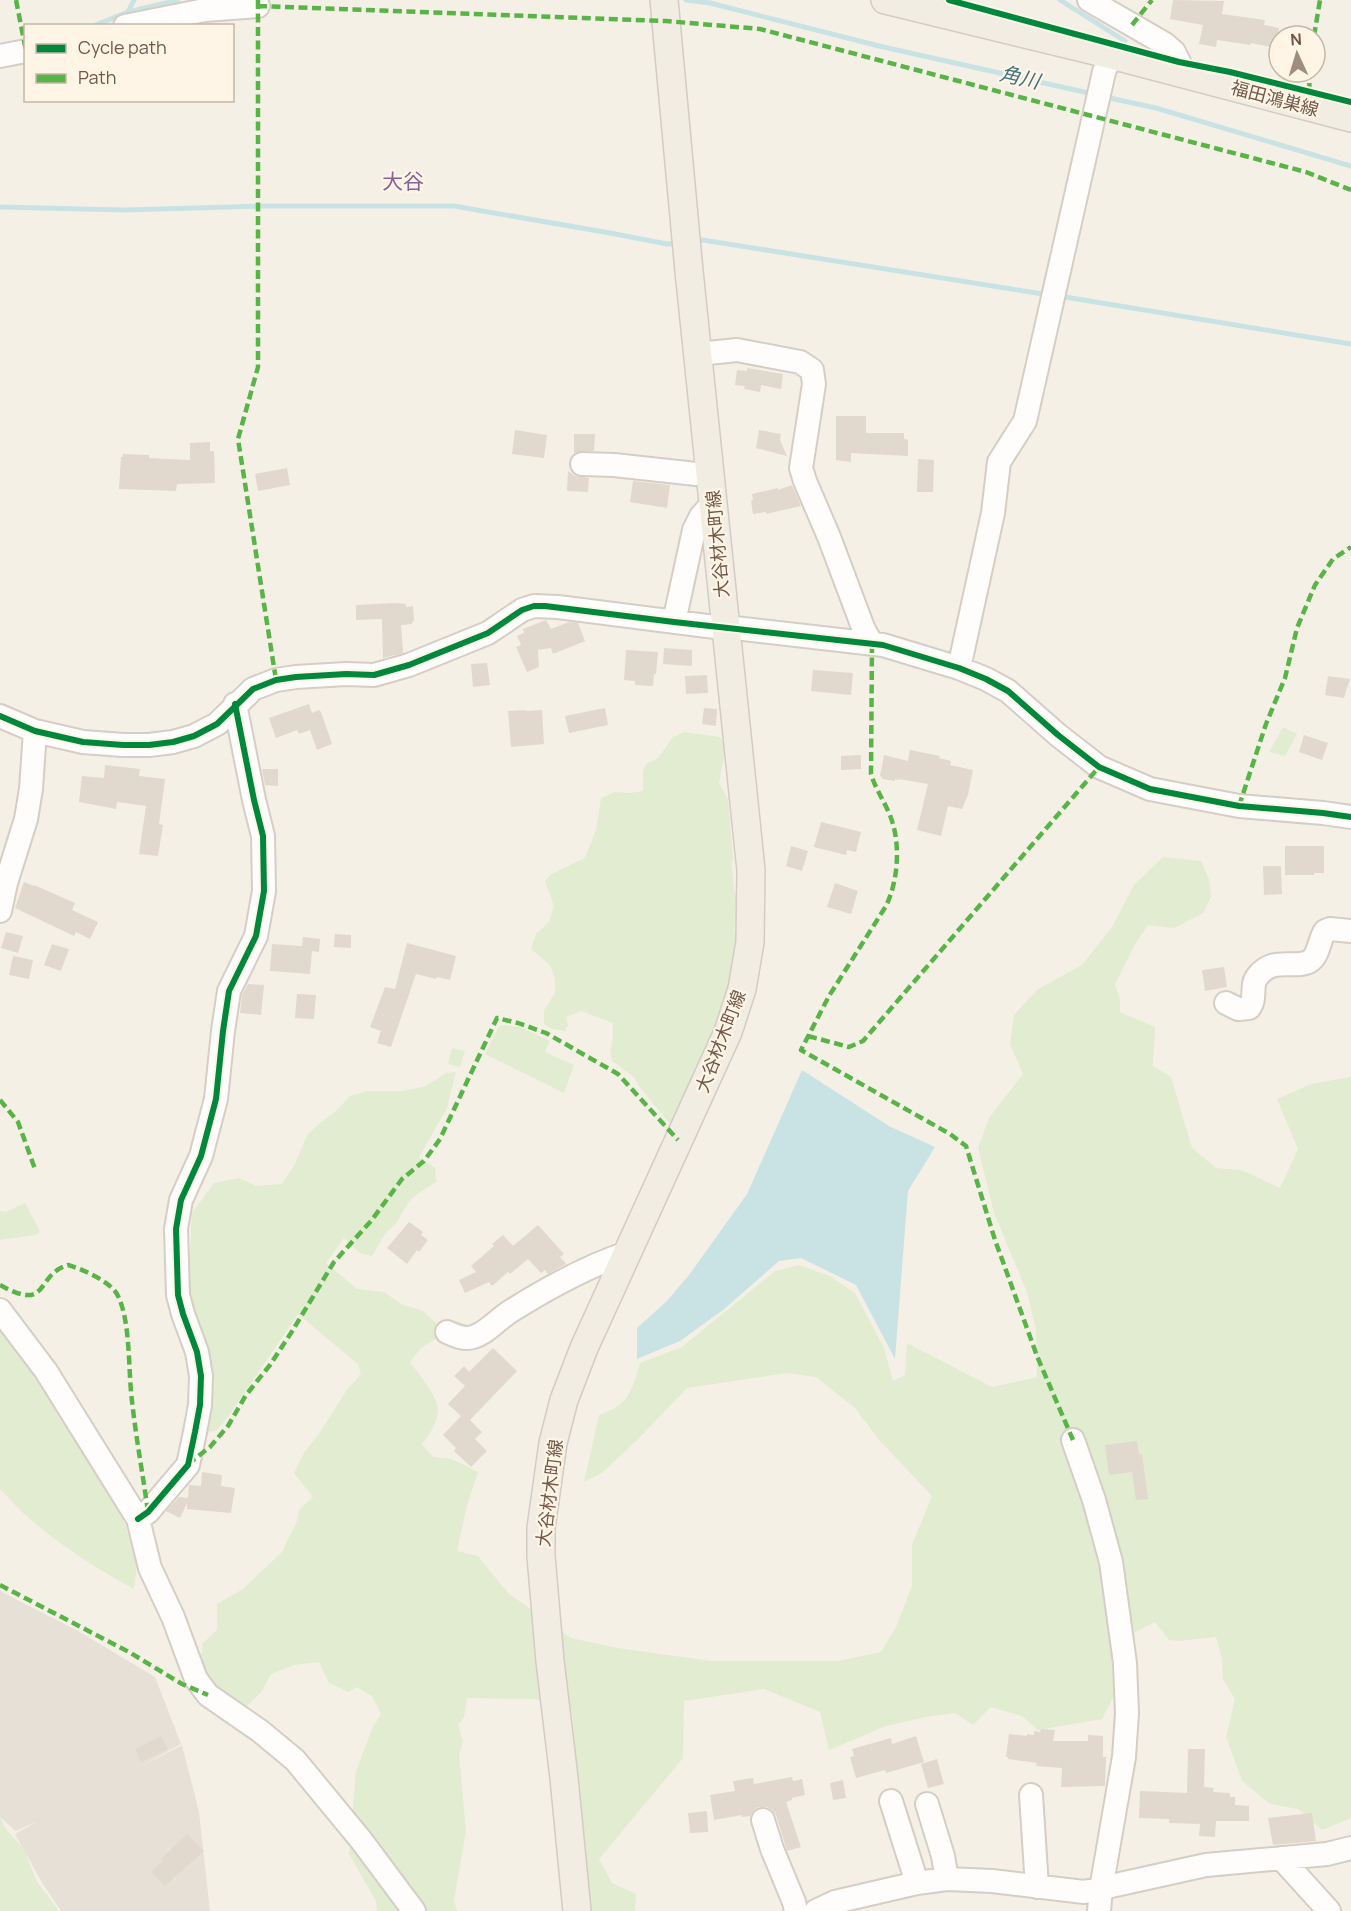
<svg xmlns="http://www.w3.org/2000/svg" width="1351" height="1911" font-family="Manrope,'Noto Sans JP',sans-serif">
<rect width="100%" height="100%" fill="#f5f0e6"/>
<path fill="#e7e0d7" d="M0,1591L78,1631L155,1677L181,1744L134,1770L182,1745L199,1812L210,1911H61L43,1884L15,1834L38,1821L16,1831L0,1817Z"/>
<path fill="#e1ecd1" d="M1283,727L1297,734L1285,756L1269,752Z
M684,732L720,737L726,747L719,783L728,799L733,856L732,867L734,890L738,901L734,930L737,943L732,960L729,978L731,990L717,1017V1035L671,1125L638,1085L634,1077L612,1061L610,1050L613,1039V1023L581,1011L566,1017L568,1025L565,1031L552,1029L544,1024V1011L555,993V979L550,965L531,949L536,934L549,922L554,906L545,881L551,874L585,858L596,830L601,798L615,792L630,793L643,791V772L646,764L658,758L673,737Z
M1163,857L1201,861L1209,879L1211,897L1203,913L1174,928L1148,925L1135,944L1115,984L1120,1000V1012L1155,1027L1153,1066L1171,1077L1192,1148L1216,1168L1241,1170L1280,1188L1298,1149L1277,1099L1311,1084L1351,1077V1818L1322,1830L1298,1809L1270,1804L1242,1781L1226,1737L1235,1699L1223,1679L1222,1659L1216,1637L1179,1641L1169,1640L1155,1622L1111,1644L1116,1692L1102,1719L1038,1730L1022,1716L991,1707L973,1725L955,1713L925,1717L886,1726L829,1750L820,1712L764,1689L684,1701L683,1758L599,1859L612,1883L636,1894L635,1911H584L577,1775L572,1711L535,1699L467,1698L464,1717L458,1725L463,1741L459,1755L466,1831L454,1901L457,1911H377L376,1901L349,1854L356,1771L372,1729L381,1714L372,1696L357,1687L348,1692L329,1683L319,1662L294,1665L271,1674L261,1692L246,1707L221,1693L207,1675L201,1661L203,1643L217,1630V1604L243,1589L282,1552L297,1521L299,1510L313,1497L294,1473L304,1453L321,1431L346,1391L361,1374L358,1364L298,1314L228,1417L216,1431L204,1433L189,1309V1270L192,1213L214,1183L239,1178L256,1186L282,1184L295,1164L307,1135L321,1122L335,1112L350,1096L368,1091H403L426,1086L446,1073L456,1072L447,1108L419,1157L435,1168L436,1182L417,1194L408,1203L397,1222L385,1234L372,1256L360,1253L344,1238L326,1263L357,1289L384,1292L401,1304L423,1311L438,1325L436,1338L420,1349L410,1362C418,1373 437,1395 438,1409C438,1422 429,1435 422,1444L433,1457L452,1459L478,1472L467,1505L457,1551L478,1556L508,1593L571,1638L618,1648L711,1661H838L881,1652L896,1627L912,1586V1545L932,1496L880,1441L855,1408L816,1377L787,1373L687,1388L638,1439L603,1472L584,1482L599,1415C629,1405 632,1391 640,1363L682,1347L775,1271L799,1265L830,1276L855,1293L884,1348L893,1381L905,1375L907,1343L992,1387L1037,1377L1036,1330L1027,1292L994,1213L978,1148L989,1118L1023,1074L1010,1044L1014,1015L1038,989L1082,965L1112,927L1134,885Z
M506,1025L522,1028L550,1041L545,1052L574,1065L564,1093L485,1054L499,1026Z
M452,1048L465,1051L460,1067L448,1064Z
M25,1203L40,1231L36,1235L0,1240V1211L6,1212Z
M0,1329L38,1378L92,1462L123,1519L137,1563L134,1589C97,1569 61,1546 30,1519C19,1510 10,1499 0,1489Z
M0,1816L5,1828L24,1849L36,1880L59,1911H0Z"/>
<path fill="#c9e3e5" d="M802,1070L889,1126L935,1147L908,1191L895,1359L856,1285L801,1258L779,1261L723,1310L680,1341L637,1359V1328L666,1302L689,1275L747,1194Z"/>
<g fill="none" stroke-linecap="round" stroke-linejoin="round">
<path stroke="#c9e3e5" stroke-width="5" d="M686,0L710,3L879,46L1093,94
M1060,0L1125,41
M128,12L134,0
M93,26L128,12L178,0
M1105,97L1156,108L1351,166
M0,207L125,210L266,206H454L610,233L667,244L679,243
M694,241L703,240L1049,295
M1059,296L1351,344"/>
</g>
<path fill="#e1d8ce" d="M1173,0L1224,1L1222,14L1265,20L1264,25L1279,28L1276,48L1251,43L1250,45L1217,40L1216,47L1199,44L1203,25L1170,19Z
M747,368L783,374L781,389L761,385L760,392L744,389L745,386L735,385L737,370L747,371Z
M836,416H866V433H904V439L908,440V456L851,453V462L836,460Z
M515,430L547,435L544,458L512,454Z
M759,430L781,434L780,440L787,456L756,448Z
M574,434H595L594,451H582L574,453Z
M210,442V451H214L215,483L177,484L176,491L119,489L121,457H123V454L149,455V458L190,460V443Z
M918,459L934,460L933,492H917Z
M287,468L290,485L258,491L255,474Z
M568,471L575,476L589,478L588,492L567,491Z
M633,481L670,485L667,508L630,502Z
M792,485L801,506L766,514V512L753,514L751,501L753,500L752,494L778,488V490Z
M396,603L406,604V607L413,606L414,621L412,622V624L401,625L403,653L383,658L382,619L356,620V605Z
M546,620L551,629L569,622L578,623L585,641L553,654L551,648L538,650L539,667L527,672L516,647L521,645L517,636L524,633L523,629Z
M664,648L692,650V666L663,664Z
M626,650L658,652L656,674H654L653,686L635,685V681L624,680Z
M487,663L490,685L473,687L471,664Z
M813,670L853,673L851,695L811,691Z
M707,675L708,693L686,694L685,676Z
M1328,676L1350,679L1344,698L1325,695Z
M309,704L312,713L319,710L321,712L332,744L317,750L310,730L299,734L297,730L276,738L269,718Z
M605,708L608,725L569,733L565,716Z
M704,708L717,709L716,726L702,724Z
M526,710V711L542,710L544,744L511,747L508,711Z
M1304,735L1328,743L1322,760L1299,752Z
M910,750L940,756L939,758L951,761L950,765L973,770L968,795L962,809L948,806L941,836L917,830L928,784L899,779V780L895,779V781L882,779V777L880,776L884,755L908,761Z
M861,755V769L841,770V756Z
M105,765L140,769L139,776L165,779L159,824L163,825L158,856L139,854L146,806L117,802L116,809L79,802L82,776L104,778Z
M262,769H278V786L265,785Z
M821,822L861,832L856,852L847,850L846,855L814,847Z
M791,846L808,851L802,871L786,866Z
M1285,846H1324V873H1314V875H1285Z
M1263,866H1281L1282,894L1264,895Z
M24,882L34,886V885L75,903L72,910L98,922L90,939L76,932L74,936L15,908Z
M835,883L858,891L851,914L827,907Z
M6,932L23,936L18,953L1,948Z
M335,934L351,935V948L334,947Z
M303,937L320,939L319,952L312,951L310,974L270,971L272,944L302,946Z
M407,943L456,956L450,980L437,977L436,979L416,974L391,1047L377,1043L381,1031L370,1027L385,987L395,989Z
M52,944L69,949L61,971L44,965Z
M13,956L33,960L29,979L9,975Z
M1224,967L1227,987L1205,991L1202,970Z
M248,984L264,985L261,1015L240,1013L242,995Z
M297,994L316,995L314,1019L295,1018Z
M409,1222L423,1232L421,1235L428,1240L419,1252L417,1250L407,1264L387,1248Z
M538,1225L564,1254L560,1257L566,1264L548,1274L545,1270L541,1273L528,1259L510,1274L508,1272L492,1286L489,1282L465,1293L459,1280L476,1272L471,1266L494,1246L492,1244L503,1235L513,1246Z
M493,1348L517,1371L470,1420L482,1432L475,1439L487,1451L471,1467L454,1451L456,1448L443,1435L461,1416L448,1404L465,1386L454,1376L464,1366L469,1372Z
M1137,1441L1139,1454H1142L1148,1499L1136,1500L1132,1472L1109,1475L1105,1445Z
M202,1472L222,1475L221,1486L235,1488L231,1513L187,1509V1503L180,1518L166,1511L179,1497L188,1498L189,1485L201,1486Z
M1041,1729L1055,1730L1053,1741H1088V1735L1103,1736V1757H1106L1105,1786L1061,1787L1062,1768L1036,1766L1037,1763L1008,1759V1757H1006L1009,1734L1027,1736V1734L1034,1735V1731L1040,1732Z
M161,1736L168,1749L141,1762L135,1749Z
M916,1736L924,1762L886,1773L885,1770L856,1778L850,1757L854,1756L852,1749L891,1738L892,1744Z
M1188,1749H1205L1204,1787L1214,1788L1213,1792L1230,1793V1797H1235V1805L1249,1806V1821H1216L1215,1837L1199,1836L1200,1824L1169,1823V1819L1139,1818L1140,1791L1187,1793Z
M937,1759L944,1784L928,1788L921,1764Z
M792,1777L793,1781L802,1779L805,1795L792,1798V1800L786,1802L801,1847L787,1851L776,1815L772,1810L767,1807H758L754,1810L750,1816L742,1817V1815L714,1820L710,1795L735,1791L733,1781L753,1778L754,1784Z
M843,1780L846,1798L833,1800L830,1783Z
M707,1811L708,1832L690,1833L688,1813Z
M1312,1813L1316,1841L1273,1845L1268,1818Z
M187,1834L204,1851L165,1886L151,1872L163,1861L161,1859Z"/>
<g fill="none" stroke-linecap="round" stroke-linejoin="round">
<g stroke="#d6cdc5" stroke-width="26">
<path id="minor" d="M1089,0L1165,44L1174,52L1185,74
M125,26L205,10L258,6
M0,56L26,51
M698,354L737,350L800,362L812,370L814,384L801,468L805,481L829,537L864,630L872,644
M582,464L614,465L696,474H711
M674,622L694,530L701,516L712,504
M735,628L883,645L959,668L986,679L1008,691L1058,735L1099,767L1150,789L1239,806L1323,813L1351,817
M959,668L993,513L999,462L1025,421L1104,72L1111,55
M0,716L35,731L83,742L123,745H149L173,742L194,736L217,724L253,689L276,680L296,677L346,674L374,675L409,665L488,633L522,610L534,606L558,607L715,627
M0,911L6,883L26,819L31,789L35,731
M1226,1003L1238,1009L1249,1008C1257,999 1250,986 1257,977C1273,955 1296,970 1310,961C1319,955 1319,940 1325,931L1330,929L1351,931
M0,1310L46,1371L138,1519L150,1568L173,1617L196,1679L208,1695L260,1731L295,1760L361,1840L414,1911
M447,1332C456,1336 464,1340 473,1337C487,1333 499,1318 511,1311C546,1289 588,1266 627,1253
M1073,1440L1094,1500L1111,1562L1125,1663L1127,1713L1124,1757L1101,1889L1099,1911
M138,1519L148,1512L188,1465L195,1432L200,1405L201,1376L197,1352L183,1314L178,1295L176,1229L181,1200L201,1156L216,1099L223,1031L229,991L256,936L264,891L263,836L254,800L235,704
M1031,1795L1037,1887
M891,1801L917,1883
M927,1804L943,1856L947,1879
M763,1820L772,1849L794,1902L796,1911
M1281,1858L1329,1911
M816,1911L835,1902L917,1883L947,1879L992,1881L1084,1892L1206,1865L1327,1854L1351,1848"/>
</g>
<g stroke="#d4cbc4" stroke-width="30">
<path id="major" d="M885,0L1111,55L1351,118
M577,1911L564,1778L550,1661L541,1556V1528L553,1443L564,1400L584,1348L728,1032L742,989L750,942L751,870L689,271L664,0"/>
</g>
<use href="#minor" stroke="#fefdfb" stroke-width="22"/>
<use href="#major" stroke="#f2ede3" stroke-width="27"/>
<path stroke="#59b447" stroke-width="4.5" stroke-dasharray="9 4.5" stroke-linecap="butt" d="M16,0L26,51
M258,0V367L238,439L276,680
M258,6L666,21L760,29L1306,172L1351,190
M1132,25L1152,0
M1314,36L1320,0
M1309,92L1310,72
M872,644L871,774C875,788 883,799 889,813C901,840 899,879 886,906L829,996L801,1050L950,1134L966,1146L995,1240L1037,1356L1073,1440
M1239,806L1266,724L1285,678L1297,628L1315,585L1333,559L1351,547
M808,1036L849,1047L863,1041L1099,767
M0,1100L18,1122L35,1169
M0,1285C51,1313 34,1275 68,1265C82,1269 112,1282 118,1296C131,1323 128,1371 132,1401C136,1438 143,1475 148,1512
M188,1464L210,1447L228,1426L246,1395L270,1365L291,1333L334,1262L371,1221L402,1179L424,1161L440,1139L497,1018L518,1023L546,1033L618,1074L678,1140
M0,1585L129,1652L182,1684L208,1695"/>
<g stroke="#fff5e6" stroke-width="10">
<path id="cycleway" d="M949,0L1179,62L1230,72L1351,102
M0,716L35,731L83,742L123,745H149L173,742L194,736L217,724L253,689L276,680L296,677L346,674L374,675L409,665L488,633L522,610L534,606H545L674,622L883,645L959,668L986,679L1008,691L1058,735L1099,767L1150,789L1239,806L1323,813L1351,817
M138,1519L148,1512L188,1465L195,1432L200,1405L201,1376L197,1352L183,1314L178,1295L176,1229L181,1200L201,1156L216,1099L223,1031L229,991L256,936L264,891L263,836L254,800L235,704"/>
</g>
<use href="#cycleway" stroke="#00873e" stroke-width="6"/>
</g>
<g text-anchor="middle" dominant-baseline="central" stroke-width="4.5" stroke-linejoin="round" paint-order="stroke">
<g font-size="18" fill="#715748" stroke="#fff5e6">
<text transform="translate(1275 98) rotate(15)">福田鴻巣線</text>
<text transform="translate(717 544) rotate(-95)">大谷材木町線</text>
<text transform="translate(720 1041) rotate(-69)">大谷材木町線</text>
<text transform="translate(549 1493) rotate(-83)">大谷材木町線</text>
</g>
<g font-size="20" font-style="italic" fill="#40737e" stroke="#fff5e6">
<text transform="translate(1020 77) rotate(13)">角川</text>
</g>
<g font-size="21" fill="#846495" stroke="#fff5e6">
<text x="403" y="181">大谷</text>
</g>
</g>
<rect x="24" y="24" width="210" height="78" fill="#fff5e6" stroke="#c6b6a7" stroke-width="1.5"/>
<rect x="36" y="44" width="30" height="9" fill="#00873e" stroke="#c6b6a7" stroke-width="1.5"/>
<text x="78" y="54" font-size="18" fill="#715748">Cycle path</text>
<rect x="36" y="74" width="30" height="9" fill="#59b447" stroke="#c6b6a7" stroke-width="1.5"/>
<text x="78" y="84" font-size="18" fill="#715748">Path</text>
<g transform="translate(1297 54) rotate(356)"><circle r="28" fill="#fff5e6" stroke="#c6b6a7" stroke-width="1.5"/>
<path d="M0-4.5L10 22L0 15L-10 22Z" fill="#9f8d7f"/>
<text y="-9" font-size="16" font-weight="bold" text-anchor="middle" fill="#715748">N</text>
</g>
</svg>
